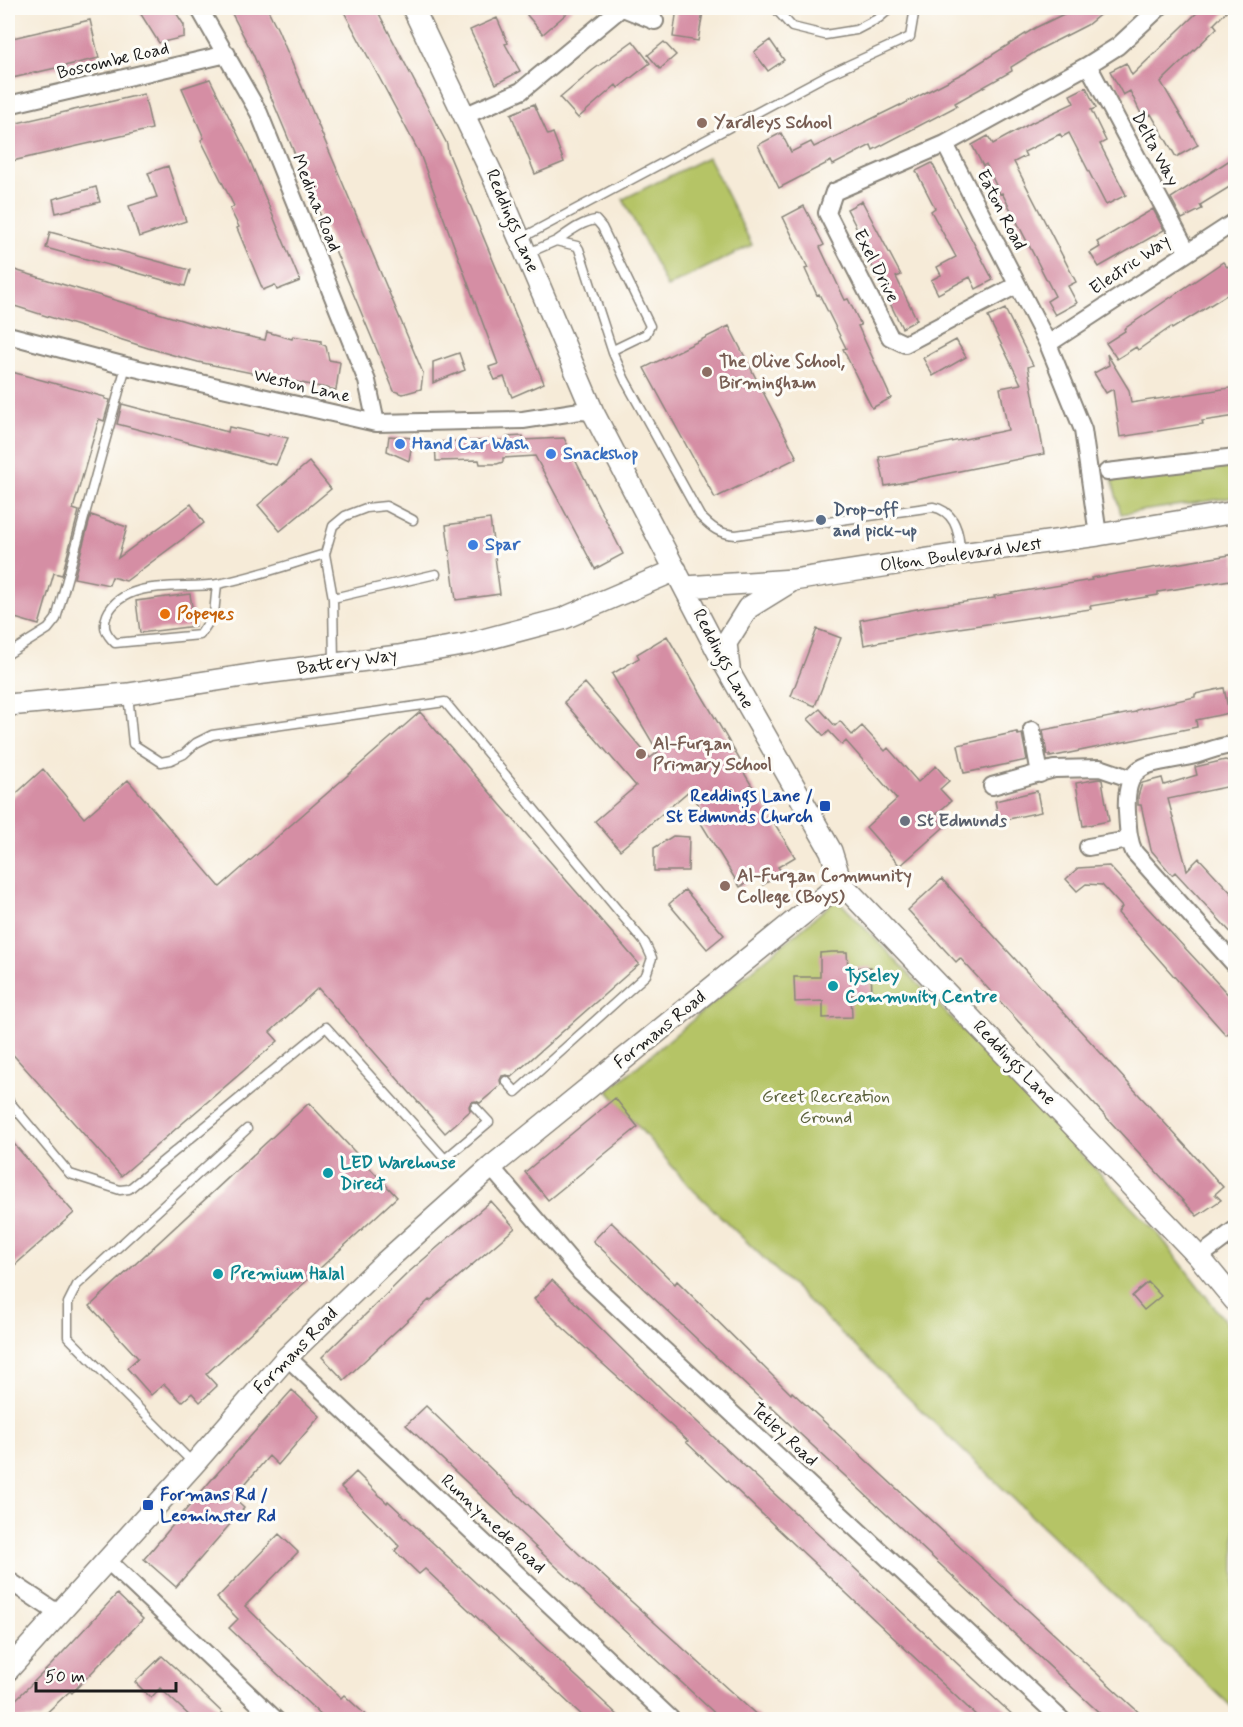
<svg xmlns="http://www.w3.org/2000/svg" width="1243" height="1727" font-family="Mynerve,sans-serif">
<rect width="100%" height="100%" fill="#fdfcf7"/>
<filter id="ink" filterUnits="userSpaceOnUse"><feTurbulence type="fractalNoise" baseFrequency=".0167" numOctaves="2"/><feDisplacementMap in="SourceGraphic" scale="12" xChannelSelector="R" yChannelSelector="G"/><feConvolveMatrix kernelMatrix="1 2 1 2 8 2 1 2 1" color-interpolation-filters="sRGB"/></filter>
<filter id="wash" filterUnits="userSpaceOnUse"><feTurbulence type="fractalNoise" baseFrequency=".008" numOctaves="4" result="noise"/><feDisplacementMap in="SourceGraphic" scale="24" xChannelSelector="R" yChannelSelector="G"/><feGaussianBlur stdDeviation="1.35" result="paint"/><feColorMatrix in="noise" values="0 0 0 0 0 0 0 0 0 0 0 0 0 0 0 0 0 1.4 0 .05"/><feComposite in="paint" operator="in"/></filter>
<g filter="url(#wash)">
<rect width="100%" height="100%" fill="#f6ebd8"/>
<path fill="#b5c466" stroke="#687041" stroke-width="1.5" d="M708,157L752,245L667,287L623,199Z
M1235,463V497L1121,514L1112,480Z
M837,899L1160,1236L1235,1334V1710L954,1442L688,1185L608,1091Z"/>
<g id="blocks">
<path fill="#d58ea4" d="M137,8H173L184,25V37L159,43Z
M229,8H267L278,30L423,373L421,389L403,394L394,391L253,54Z
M342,8H376L447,144L448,152L544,383L512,397L504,377L495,380L489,367L498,364L420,154Z
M536,8H573L543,34L527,15Z
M677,8L703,12L698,41L673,37Z
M1076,8H1108L1087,25L1040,49L1011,67L1012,71L955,103L957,106L873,150L871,145L833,165L831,161L779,188L758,145L781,133L791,152L811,142L814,147L900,105V106L965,72L1035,28Z
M1202,8H1230L1214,24L1217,28L1161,82L1198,145L1176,157L1151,114L1143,118L1130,91L1123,95L1110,71L1126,63L1132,75Z
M497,18L508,43L505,44L520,71L496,84L470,30Z
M90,20L99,58L8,79V39Z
M770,40L784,60L768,71L754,52Z
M633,41L650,63L618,88L616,85L578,118L560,98L593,70Z
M664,42L676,55L660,69L648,55Z
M210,79L246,151L300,281L277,290L275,285L263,290L237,228L239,227L230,209L234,206L201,140L204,138L182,88Z
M1086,87L1096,108L1091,110L1106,141L1100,144L1126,195L1106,205L1069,133L1062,137L1060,134L1024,152L1026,156L1014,162L1076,282L1068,286L1077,303L1055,315L1047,301L1055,296L1002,193L1000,194L986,164L983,166L972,145L988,136L993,144L1033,122L1074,103L1070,95Z
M144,94L152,129L8,162V125Z
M534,104L548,135L553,133L564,162L535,174L511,114Z
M1236,156V183L1200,205L1202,209L1182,219L1171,198Z
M932,163L993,280L976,289L970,277L938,294L931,280L941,275L937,267L956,257L931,211L935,208L916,171Z
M168,166L186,221L139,237L129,206L157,197L148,173Z
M96,187L100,202L56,213L53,199Z
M862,201L901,275L896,277L917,320L902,328L863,247L866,246L847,209Z
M804,206L824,245L820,247L845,300L848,299L861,325L858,326L891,398L872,408L843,349L846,348L819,294L817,295L805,269L808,268L783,217Z
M1153,209L1164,230L1099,267L1090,253L1100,247L1097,242Z
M50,232L190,270L185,286L46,248Z
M1236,261V289L1172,329L1171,327L1138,350L1136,347L1117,359L1106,343L1125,331L1124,329L1223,262L1227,267Z
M8,268L208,328L265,340L267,332L292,339L293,336L321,341V344L326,346L329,360L340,362L336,390L198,362L148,348L8,304Z
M1005,309L1033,365L1028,367L1044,454L885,486L879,457L1008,430L1000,388L1021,384L988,317Z
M729,326L797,458L715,498L644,368Z
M956,340L966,357L933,376L923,358Z
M459,353L465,370L433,383V362Z
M1107,354L1129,390L1131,403L1236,387V416L1202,421L1203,424L1120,437L1113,389L1106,393L1094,373L1109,365Z
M8,371L105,397V399L110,400L104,421L99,419L73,509L79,511L62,575L54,573L39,625L8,616Z
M122,404L228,432L229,427L268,436L269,434L288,438L276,465L117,424Z
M389,436L413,438L409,461L387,451Z
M523,436V440L564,438L623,554L595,569L535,456L503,458V462L497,464H480L479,460L436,461L435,442L507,440V437Z
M309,462L331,489L280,531L258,505Z
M191,504L204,523L126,581L112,577L109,585L74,578L91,515L127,527L118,558Z
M490,519L500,594L456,600L446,525Z
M1236,554V579L1158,592V595L1090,606L1091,609L931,632L864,645L860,620L927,607L995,598L994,596L1092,580L1091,578Z
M190,594L195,626L140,633L136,601Z
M817,629L841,638L815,706L791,696Z
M667,636L744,767L741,768L795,857L778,867L782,873L763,885L758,876L740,887L699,820L705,817L690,790L620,850L595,821L636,786L564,702L585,683L650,758L658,752L612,674L639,658L637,654Z
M1224,688L1229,713L1196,720L1197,727L1050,757V755H1047L1043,730L1136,712V710L1195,697V694Z
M820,709L835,726L840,721L852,735L862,726L885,751L888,748L918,782L936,766L949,781L940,789L951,801L934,816L944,827L900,866L866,827L897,799L846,741L842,745L829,731L824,736L808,719Z
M420,712L639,964L511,1077L507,1075L502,1076L500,1080L501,1085L480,1103L476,1101L471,1102L469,1106L470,1111L445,1133L318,988L270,1032L278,1041L121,1176L8,1049V801L43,769L84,818L128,780L220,887Z
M1017,732L1018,735L1022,734L1027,760L964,773L958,745Z
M1225,760L1236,763V785L1168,799L1187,870L1199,858L1236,898V938L1175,872L1172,875L1151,850L1141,805H1138V796L1142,783L1162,778L1164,785L1197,775L1195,767Z
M1099,779L1102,780L1109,821L1083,826L1076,783Z
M1037,791L1041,812L999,821L995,801Z
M673,836L689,837L688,871H654V848Z
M1109,866L1236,1003V1026L1226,1035L1118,913L1122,907L1102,885L1086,884L1077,891L1066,879L1078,868Z
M942,879L1223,1187L1215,1194L1221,1200L1197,1216L960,958L956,962L908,910Z
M685,890L724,935L707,949L669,904Z
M832,952H847L848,968L871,967L872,995H851L852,1017L823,1018V1001L795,1002L794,977H820V953Z
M615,1098L638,1127L548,1200L525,1172Z
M309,1103L397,1197L206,1374L217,1386L200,1402L192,1393L182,1402L164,1384L151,1395L127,1368L138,1358L90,1306Z
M8,1137L74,1213L8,1271Z
M491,1201L515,1228L430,1301L429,1300L344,1380L322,1357L409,1272Z
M611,1222L675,1284L677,1281L791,1394L792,1392L1146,1719H1106L770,1406L769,1407L593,1241Z
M552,1280L667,1394L1017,1719H980L710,1465L686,1442L688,1441L561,1326L534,1299Z
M1148,1282L1161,1296L1144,1310L1132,1296Z
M292,1390L320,1416L278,1465L269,1456L233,1498L244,1508L176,1587L144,1559L213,1478Z
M426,1406L580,1555L761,1719H721L563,1573L406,1425Z
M356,1472L387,1503L388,1501L622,1719H586L425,1569L419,1574L395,1551L399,1546L341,1487Z
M279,1534L298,1552L245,1606L341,1698L344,1695L370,1719H325L229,1628L238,1619L217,1598Z
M117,1594L143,1619L72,1693L70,1691L40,1719H8V1707L51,1665Z
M162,1656L184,1676L229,1719H193L160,1688L151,1698L135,1682Z"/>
</g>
</g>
<g filter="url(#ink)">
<use href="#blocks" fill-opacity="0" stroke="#89847a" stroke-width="1.5"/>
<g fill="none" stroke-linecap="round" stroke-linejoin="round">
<g stroke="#89847a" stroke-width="11">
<path id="service" d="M775,8L792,27L825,35L856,30L879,18L891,8
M914,8L926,10L940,8
M520,239L827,75L910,37L915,8
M526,254L556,241
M613,350L646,334L650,326L602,227L596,220C581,222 568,233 556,241L577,246L579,249L613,353L625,380L700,516C712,528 719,534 736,535L933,507C955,511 960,534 960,553
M217,584L214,614L200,635L115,643C106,634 102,627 107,615C124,577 185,590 218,584C254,577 290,564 325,554
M333,598L436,574
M8,654L48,629L56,619L126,366
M334,664L333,598L325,554L333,526L345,516L366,508L386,506L413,520
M128,694L133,744L161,762L171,760L184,754L196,743L212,735L445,702L645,943L652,958L646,975L516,1092L506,1081
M8,1100L70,1174L120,1190L129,1189L326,1027L445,1159L489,1122L475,1107
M193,1463L68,1337V1303L77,1285L247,1129"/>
</g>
<g stroke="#89847a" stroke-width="20">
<path id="minor" d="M199,8L259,113L367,381L376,423
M623,8L655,21
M1088,65L1187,251
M8,105L227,54
M464,116L521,91L621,8
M945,144L834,192L827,213L890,337L905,344L1017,285
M8,335L126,366L376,423L523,420L580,411L593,412
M1048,344L1236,221
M1107,472L1236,457
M1098,535L1083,430L1048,344L945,144L1088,65L1118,46L1159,8
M1032,730L1040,774
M1236,745C1222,744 1205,753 1191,756C1149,765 1124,760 1127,812C1128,827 1128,839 1134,852L1236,966
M992,786L1054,769L1100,768L1129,778
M1088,847L1129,840
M491,1167L581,1273L1062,1720
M1199,1257L1236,1229
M287,1357L672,1720
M107,1560L276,1720
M8,1580L59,1614"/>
</g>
<g stroke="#89847a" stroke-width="24">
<path id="tertiary" d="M413,8L492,174L593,412L720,656L831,851L841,883L1199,1257L1236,1302
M685,587L793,580L960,554L1098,535L1236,512
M729,668L726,643L748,608L790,582
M8,705L128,694L256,674L398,656L468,644L562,619L676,570
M8,1670L194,1464L287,1357L385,1262L491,1167L841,883"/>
</g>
<use href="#service" stroke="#fff" stroke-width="8"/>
<use href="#minor" stroke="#fff" stroke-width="16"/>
<use href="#tertiary" stroke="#fff" stroke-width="21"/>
</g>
</g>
<g fill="#8d6e63" stroke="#fdfcf7" stroke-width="2">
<circle cx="702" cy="123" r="6"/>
<circle cx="707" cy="372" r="6"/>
<circle cx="641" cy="754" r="6"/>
<circle cx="725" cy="886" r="6"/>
</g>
<g fill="#3f7fe0" stroke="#fdfcf7" stroke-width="2">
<circle cx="400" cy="444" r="6"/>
<circle cx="551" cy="454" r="6"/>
<circle cx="473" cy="545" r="6"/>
</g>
<circle fill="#5c6f8a" stroke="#fdfcf7" stroke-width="2" cx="821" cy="520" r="6"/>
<circle fill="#e8710a" stroke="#fdfcf7" stroke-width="2" cx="165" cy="614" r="6"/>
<g fill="#1a4fb4" stroke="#fdfcf7" stroke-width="2">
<rect x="819" y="800" width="12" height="12" rx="3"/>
<rect x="142" y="1499" width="12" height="12" rx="3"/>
</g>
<circle fill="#6b7280" stroke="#fdfcf7" stroke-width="2" cx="905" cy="821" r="6"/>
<g fill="#0f9aa8" stroke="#fdfcf7" stroke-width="2">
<circle cx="833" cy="986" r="6"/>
<circle cx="328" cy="1173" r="6"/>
<circle cx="218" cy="1274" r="6"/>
</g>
<g text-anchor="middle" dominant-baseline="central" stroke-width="6" stroke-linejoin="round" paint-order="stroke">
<g font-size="18" fill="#1c1c1c" stroke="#fdfcf7">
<text transform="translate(113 61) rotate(-13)">Boscombe Road</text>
<text transform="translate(1155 149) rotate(62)">Delta Way</text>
<text transform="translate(316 203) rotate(68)">Medina Road</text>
<text transform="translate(1001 210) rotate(63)">Eaton Road</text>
<text transform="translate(512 221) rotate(67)">Reddings Lane</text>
<text transform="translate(1130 265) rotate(-34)">Electric Way</text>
<text transform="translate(876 266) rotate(63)">Exel Drive</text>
<text transform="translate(302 386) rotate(13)">Weston Lane</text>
<text transform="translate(961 555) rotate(-8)">Olton Boulevard West</text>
<text transform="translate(723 659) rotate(62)">Reddings Lane</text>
<text transform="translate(347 662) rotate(-8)">Battery Way</text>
<text transform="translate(660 1030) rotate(-39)">Formans Road</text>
<text transform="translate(1014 1063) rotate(46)">Reddings Lane</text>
<text transform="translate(296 1351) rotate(-46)">Formans Road</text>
<text transform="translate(784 1435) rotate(43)">Tetley Road</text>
<text transform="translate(493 1524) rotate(43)">Runnymede Road</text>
</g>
<g font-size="18" font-weight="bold" fill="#785e54" stroke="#fdfcf7" text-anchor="start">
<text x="714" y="123">Yardleys School</text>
<text x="719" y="362">The Olive School,<tspan x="719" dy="21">Birmingham</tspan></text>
<text x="653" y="744">Al-Furqan<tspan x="653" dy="21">Primary School</tspan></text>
<text x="737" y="876">Al-Furqan Community<tspan x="737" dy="21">College (Boys)</tspan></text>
</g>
<g font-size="18" font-weight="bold" fill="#366cbe" stroke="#fdfcf7" text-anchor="start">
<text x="412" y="444">Hand Car Wash</text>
<text x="563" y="454">Snackshop</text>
<text x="485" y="545">Spar</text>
</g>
<g font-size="18" font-weight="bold" fill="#4e5e75" stroke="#fdfcf7" text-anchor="start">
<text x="833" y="510">Drop-off<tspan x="833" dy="21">and pick-up</tspan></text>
</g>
<g font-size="18" font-weight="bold" fill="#c56008" stroke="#fdfcf7" text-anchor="start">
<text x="177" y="614">Popeyes</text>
</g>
<g font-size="18" font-weight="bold" fill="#164399" stroke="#fdfcf7" text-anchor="end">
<text x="813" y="796">Reddings Lane /<tspan x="813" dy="21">St Edmunds Church</tspan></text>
<text x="160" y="1495" text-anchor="start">Formans Rd /<tspan x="160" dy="21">Leominster Rd</tspan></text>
</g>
<g font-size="18" font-weight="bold" fill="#5b616d" stroke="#fdfcf7" text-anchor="start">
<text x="917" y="821">St Edmunds</text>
</g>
<g font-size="18" font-weight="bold" fill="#0d838f" stroke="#fdfcf7" text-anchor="start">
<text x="845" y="976">Tyseley<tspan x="845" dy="21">Community Centre</tspan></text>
<text x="340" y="1163">LED Warehouse<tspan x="340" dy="21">Direct</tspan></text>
<text x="230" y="1274">Premium Halal</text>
</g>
<g font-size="18" fill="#595f3a" stroke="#fdfcf7">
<text x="826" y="1097">Greet Recreation<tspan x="826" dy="21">Ground</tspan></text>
</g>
</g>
<rect width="1243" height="1727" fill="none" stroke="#fdfcf7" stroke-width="30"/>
<path d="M36 1682v9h140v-9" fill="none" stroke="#1c1c1c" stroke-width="3"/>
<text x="45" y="1682" font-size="18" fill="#1c1c1c" stroke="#fdfcf7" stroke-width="4.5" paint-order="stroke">50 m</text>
</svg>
